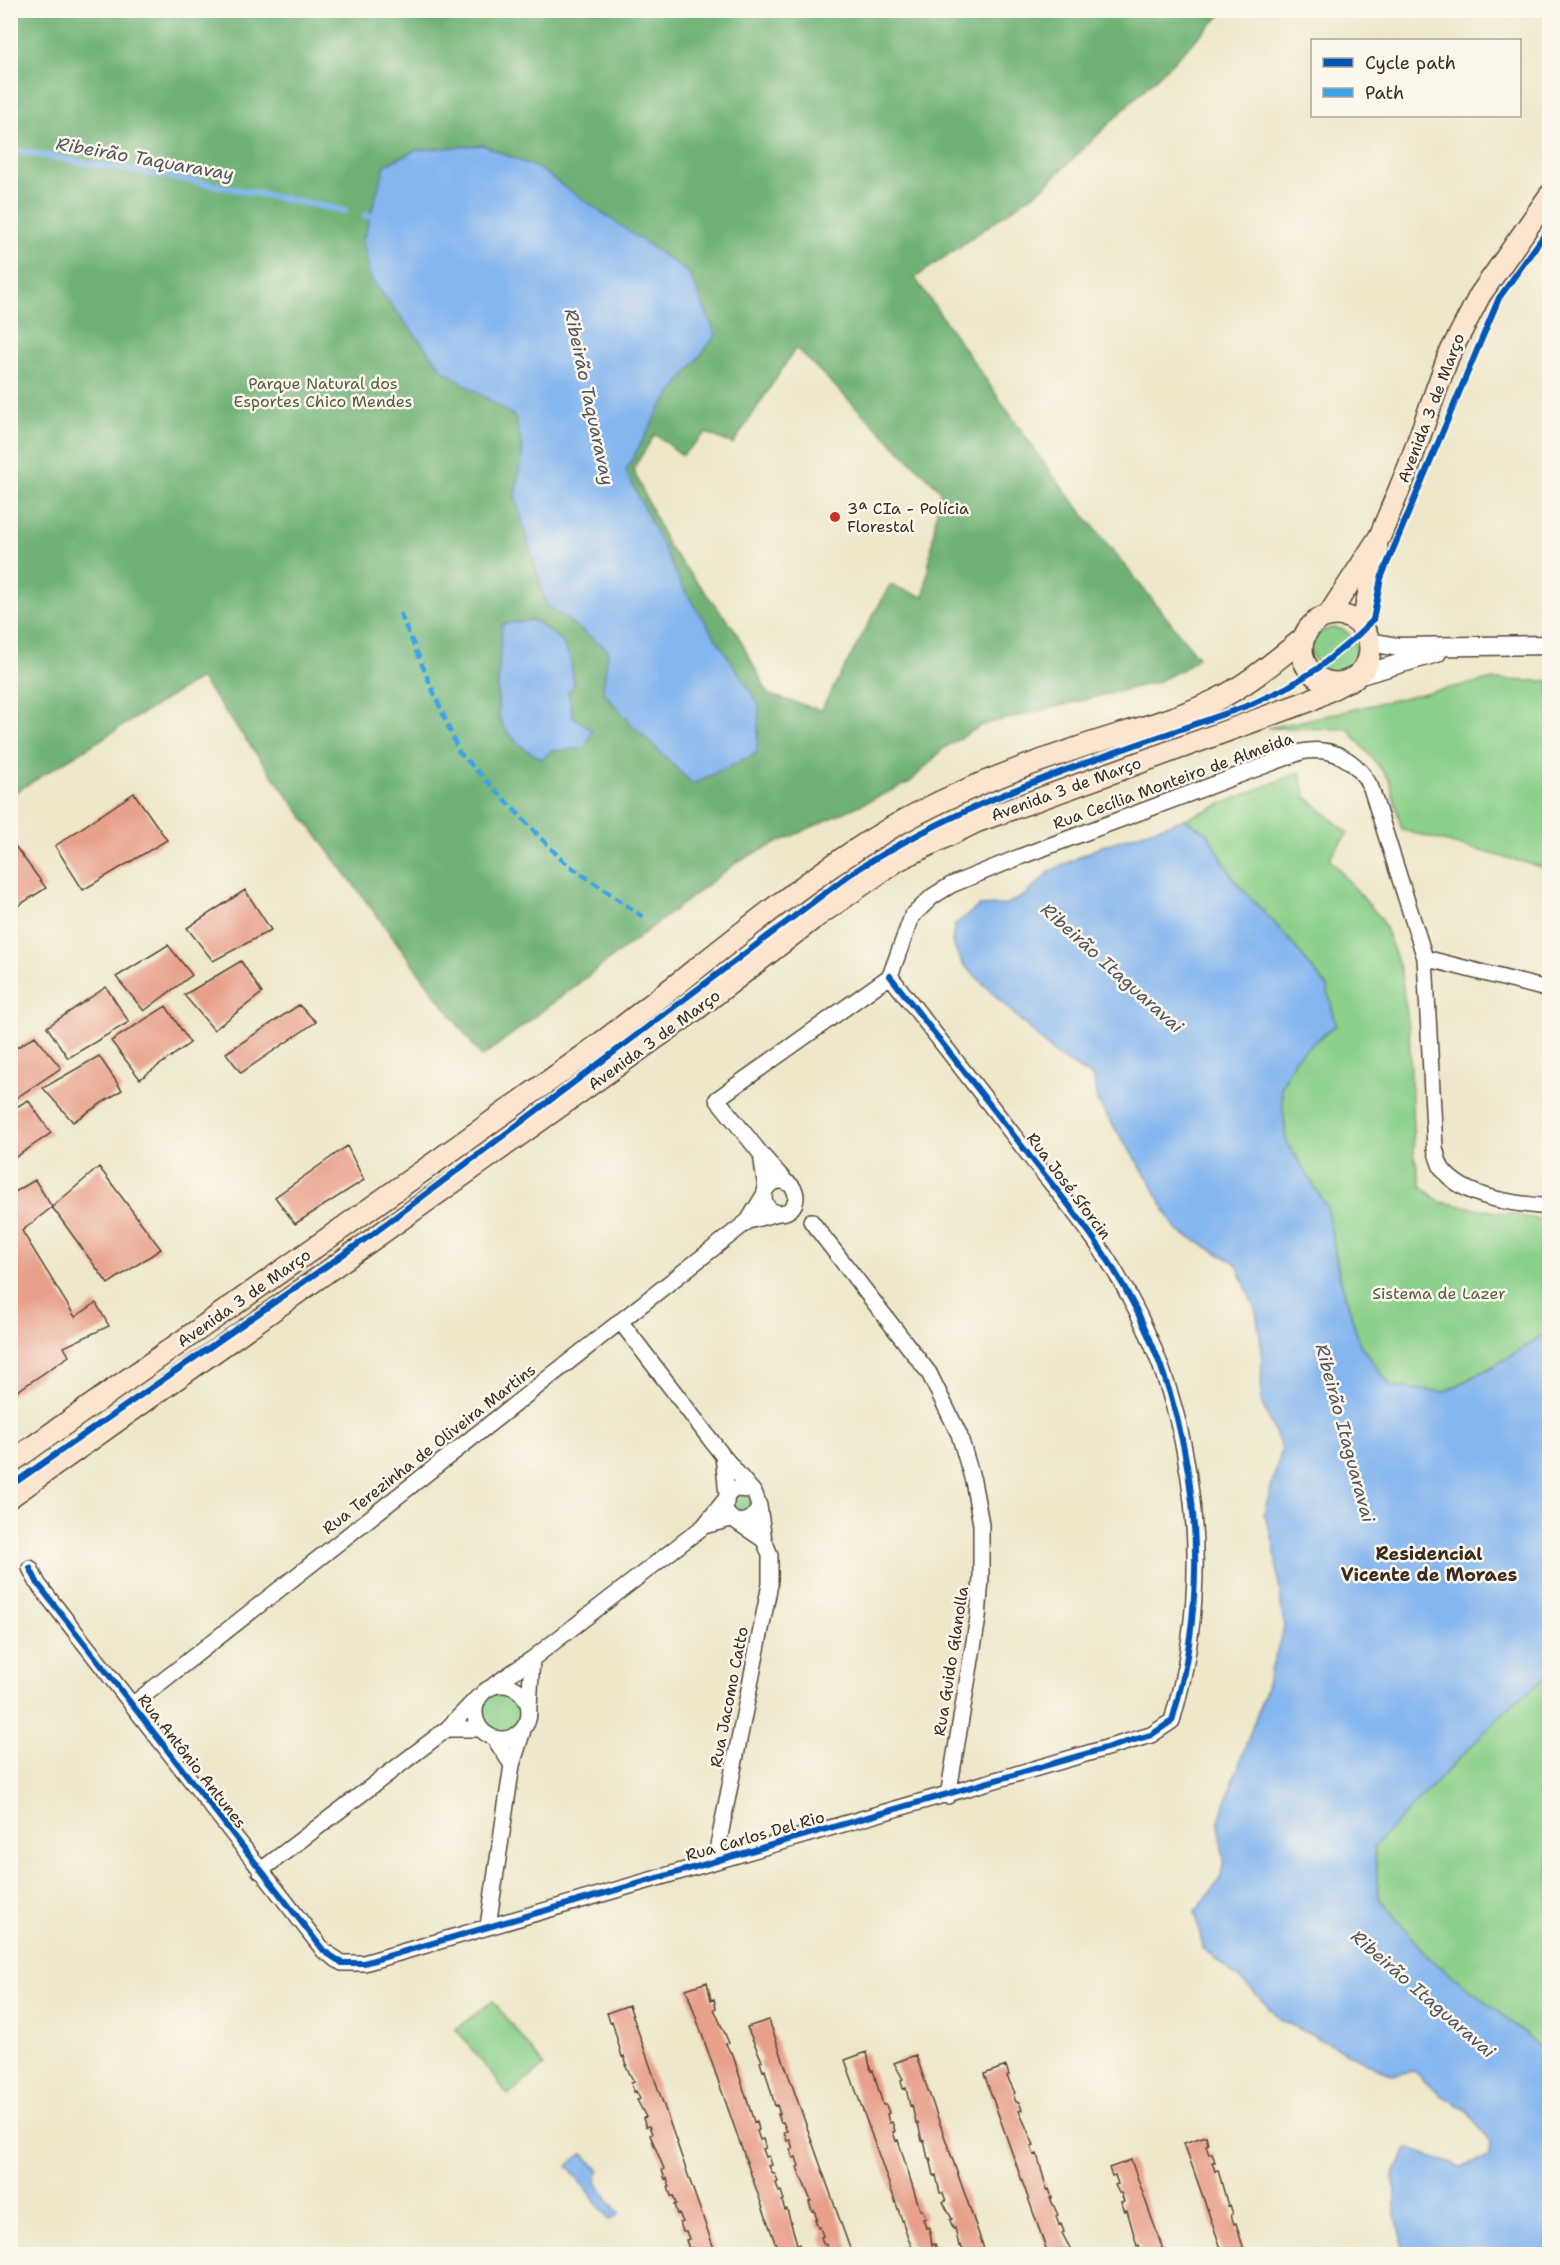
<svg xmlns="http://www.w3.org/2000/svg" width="1560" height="2265" font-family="'Shantell Sans',sans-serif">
<rect width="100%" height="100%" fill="#fbf7ec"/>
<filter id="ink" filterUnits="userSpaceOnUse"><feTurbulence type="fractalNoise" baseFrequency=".0167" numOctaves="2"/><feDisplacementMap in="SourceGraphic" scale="12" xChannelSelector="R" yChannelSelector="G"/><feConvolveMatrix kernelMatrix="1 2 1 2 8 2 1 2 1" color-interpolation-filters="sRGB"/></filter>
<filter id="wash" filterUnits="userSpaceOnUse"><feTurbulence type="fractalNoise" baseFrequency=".008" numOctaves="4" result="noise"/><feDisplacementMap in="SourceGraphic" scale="24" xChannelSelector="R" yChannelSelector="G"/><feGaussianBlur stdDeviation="1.35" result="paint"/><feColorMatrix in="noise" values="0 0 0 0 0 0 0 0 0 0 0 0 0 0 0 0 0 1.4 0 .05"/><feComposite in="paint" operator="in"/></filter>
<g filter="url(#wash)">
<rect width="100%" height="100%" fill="#eee7ca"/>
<path fill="#8bd08a" stroke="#637d54" stroke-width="1.5" d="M1312 650a22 22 0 1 1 44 0a22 22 0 1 1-44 0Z
M1491,680L1549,681V869L1402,830L1389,779L1348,729L1268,728C1342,713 1416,693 1491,680Z
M1300,772L1305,796L1348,833L1329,858L1382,920L1400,968L1409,1029L1414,1155L1422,1187L1440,1202L1549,1221V1331L1503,1361L1445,1392L1392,1387L1360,1345L1339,1274L1327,1207L1286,1141L1281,1088L1295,1058L1336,1025L1327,987L1287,937L1235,881L1208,834L1185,819Z
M750,1495L752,1514L732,1515V1496Z
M1549,1675V2060L1497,2010L1428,1957L1379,1898L1374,1845L1509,1707Z
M480 1712a22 22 0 1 1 44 0a22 22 0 1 1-44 0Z
M493,2001L544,2066L508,2095L456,2029Z"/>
<path fill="#70b276" stroke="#566e4a" stroke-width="1.5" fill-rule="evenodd" d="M11,11H1225L1045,186L915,278L1053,476L1198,657L1187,667L1157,682L982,725L944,748L910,782L740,860L482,1057L200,678L11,795ZM796,348L940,490L924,597L890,585L821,710L769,695L735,630L668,546L633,469L655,434L682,455L706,433L733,444Z"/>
<path fill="#83b5ef" stroke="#5f7086" stroke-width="1.5" d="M483,145L539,169L689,273L716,335L661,407L626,471L683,588L759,704L757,753L693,784L631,724L603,691L608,650L546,604L515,496L523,449L515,417L443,370L370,278L363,240L385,165L416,150Z
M533,620L561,640L571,660L574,687L568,691L573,716L592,730L585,748L551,751L542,759C527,751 509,739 501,722C494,707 501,643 502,624Z
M1185,819L1208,834L1235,881L1287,937L1327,987L1336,1025L1295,1058L1281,1088L1286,1141L1327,1207L1339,1274L1360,1345L1392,1387L1445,1392L1503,1361L1549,1331V1675L1509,1707L1374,1846L1379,1898L1428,1957L1497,2010L1542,2049L1549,2059V2254H1404L1395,2209L1393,2176L1408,2148L1460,2167L1489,2157L1491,2142L1466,2110L1443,2096L1414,2071L1391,2075L1279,2019L1252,1990L1203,1948L1195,1912L1220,1880L1224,1860L1218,1824L1264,1694L1284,1627L1274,1544L1264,1513L1282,1449L1261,1401L1262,1349L1256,1312L1236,1263L1176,1230L1148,1178L1097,1101L1094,1078L1057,1056L962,963L952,942L955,925L979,906L1005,905L1024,896L1051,871L1102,846Z
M582,2153L599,2170L596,2182L619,2214L610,2220L568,2166Z"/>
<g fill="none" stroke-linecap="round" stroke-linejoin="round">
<path stroke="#83b5ef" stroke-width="6" d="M10,150L204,183L345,211
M365,215L376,217"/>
</g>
<g id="blocks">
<path fill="#e8a08a" d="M134,793L167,840L83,890L55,846Z
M12,842L46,888L10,911V843Z
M245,890L271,930L213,961L187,928Z
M168,945L192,975L144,1011L116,977Z
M241,961L262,993L214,1030L184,995Z
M106,987L129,1022L68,1058L47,1027Z
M299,1005L316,1022L241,1073L226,1053Z
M166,1006L190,1043L140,1079L111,1041Z
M35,1036L61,1068L10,1102V1052Z
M99,1056L122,1090L73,1122L43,1088Z
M28,1100L51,1133L10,1161V1111Z
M347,1146L364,1180L295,1224L275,1197Z
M99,1167L161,1249L108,1284L52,1207Z
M35,1180L52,1207L22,1231L75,1317L96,1303L109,1326L64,1347L69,1356L10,1396V1195Z
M707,1982L711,2000L714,1999L716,2008L714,2009L729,2043L726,2044L730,2052H732L754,2122L757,2121L759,2130L757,2131L760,2140L763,2139L766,2148L763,2149L766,2157L769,2156L772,2165L769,2166L773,2174H775L778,2182L776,2183L779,2192L781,2191L784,2200L782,2201L785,2210L787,2209L797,2244H799L800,2254H779L686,1989Z
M629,2005L696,2198L716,2254H694L692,2248L689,2249L686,2240L689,2239L686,2231H683L680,2223L683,2222L679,2213L677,2214L674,2205L676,2204L673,2196H671L668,2187H670L667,2178L665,2179L662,2170L664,2169L650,2135L652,2134L649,2126L646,2127L643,2118L646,2117L637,2100L640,2099L636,2091L634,2092L631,2083L634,2082L625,2065H627L624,2056L622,2057L612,2021L610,2022L607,2013Z
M769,2020L843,2229L852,2254H830L826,2244L824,2245L821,2237L823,2236L820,2227L818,2228L815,2219H817L814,2210L812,2211L809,2202L811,2201L797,2167L799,2166L796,2157L793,2158L790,2149H793L790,2140L787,2141L784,2132L787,2131L783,2122L781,2123L778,2114H780L777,2105L775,2106L765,2070L763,2071L760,2062L762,2061L747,2027Z
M867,2052L871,2071L873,2070L883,2105H886L889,2113L887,2114L889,2123L892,2122L895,2131L893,2132L896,2141L898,2140L920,2210H922L926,2218L923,2219L926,2228L929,2227L932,2245L935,2244L938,2253L936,2254H914L845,2060Z
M916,2055L922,2073L986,2254H964L961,2245L959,2246L955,2228L953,2229L950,2220L952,2219L943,2202L946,2201L943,2193H940L936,2175L934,2176L930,2158L928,2159L924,2140L922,2141L918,2123L916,2124L912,2105L910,2106L906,2088L903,2089L901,2080L903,2079L894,2063Z
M1006,2066L1009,2075L1007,2076L1015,2093L1013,2094L1016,2102H1019L1022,2110L1019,2111L1034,2145L1031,2146L1034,2155L1037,2154L1047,2190L1049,2189L1052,2198H1050L1058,2215L1056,2216L1059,2225L1061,2224L1064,2232L1062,2233L1071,2250L1069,2254H1048L984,2074Z
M1206,2136L1208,2144L1206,2145L1209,2154L1212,2153L1215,2162H1212L1215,2171L1218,2170L1228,2206L1230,2205L1233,2214L1231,2215L1234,2224L1236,2223L1245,2254H1223L1184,2143Z
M1131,2160L1162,2247L1164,2254H1142L1139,2245L1137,2246L1127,2210L1125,2211L1121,2202L1124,2201L1121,2193H1119L1115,2185L1118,2184L1115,2175L1112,2176L1109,2168Z"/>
</g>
</g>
<g filter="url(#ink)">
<use href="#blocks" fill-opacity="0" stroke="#564638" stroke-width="1.5"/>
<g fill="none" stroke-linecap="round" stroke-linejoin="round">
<g stroke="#564638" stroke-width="18">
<path id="minor" d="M1425,958L1550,990
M761,1154L717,1099L890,976L912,916L933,896L951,885L1022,856L1301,752C1332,746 1357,759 1371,788L1425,958L1435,1148C1437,1155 1439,1165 1443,1170C1465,1199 1517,1204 1550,1207
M764 1197a16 16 0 1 1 32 0a16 16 0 1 1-32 0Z
M766,1189L761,1154L786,1182
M764,1195L748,1221L778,1213
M811,1221L929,1373L959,1434L973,1481L981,1524V1578L978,1618L948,1796
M620,1321L723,1456
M727,1495L723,1456L755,1494L759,1506C754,1525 733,1527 725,1510L727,1495L735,1489L751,1490
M725,1500L704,1526L731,1519
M737,1522L764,1540L759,1506
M30,1568L38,1584L324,1951L342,1963H364L1151,1735L1172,1721C1219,1560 1194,1385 1098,1245C1078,1215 1054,1187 1032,1159C985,1098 937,1037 890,976
M532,1659L704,1526
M494,1685L532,1659L529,1706
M475 1712a27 27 0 1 1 54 0a27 27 0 1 1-54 0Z
M478,1697L447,1729H481
M132,1705L748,1221
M494,1738L512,1765L524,1727
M715,1861L770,1584V1555L764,1540
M260,1871L447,1729
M488,1926L512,1765"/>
</g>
<g stroke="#564638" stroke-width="21">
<path id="tertiary" d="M1370,642L1398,647L1550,645
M1357,676L1437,653"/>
</g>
<g stroke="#564638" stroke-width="24">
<path id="secondary" d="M1302 649a34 34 0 1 1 68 0a34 34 0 1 1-68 0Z
M1328,616L1380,536L1409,466L1448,357L1480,295L1550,195
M1362,628L1377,548
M10,1463C202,1326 396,1192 586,1054C682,984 771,903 871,840C932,801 1001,774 1069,751C1118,733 1169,723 1216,700C1249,684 1276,660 1304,638
M10,1497L694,1011L813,919L898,860L976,822L1309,701L1349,680"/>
</g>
<use href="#minor" stroke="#fff" stroke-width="15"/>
<use href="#tertiary" stroke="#fff" stroke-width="18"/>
<use href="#secondary" stroke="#fbe5cf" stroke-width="21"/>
<path stroke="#3fa3ea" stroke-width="4.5" stroke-dasharray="9 4.5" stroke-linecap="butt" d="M400,613L459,752L563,861L643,917"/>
<g stroke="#fbf7ec" stroke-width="10">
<path id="cycleway" d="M10,1486L374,1233L849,875C972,794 1114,754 1252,704L1286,688L1317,669L1358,635L1373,620L1381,578L1499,298L1550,227
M30,1568L38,1584L324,1951L342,1963H364L1151,1735L1172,1721C1219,1560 1194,1385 1098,1245C1078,1215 1054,1187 1032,1159C985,1098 937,1037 890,976"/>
</g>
<use href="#cycleway" stroke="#0057b8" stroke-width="6"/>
</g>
</g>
<circle fill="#c8321e" stroke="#fbf7ec" stroke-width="2" cx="835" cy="517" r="6"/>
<g text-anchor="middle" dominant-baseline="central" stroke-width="5" stroke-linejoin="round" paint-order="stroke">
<g font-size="16" fill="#535c3e" stroke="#fbf7ec">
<text x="323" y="383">Parque Natural dos<tspan x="323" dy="18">Esportes Chico Mendes</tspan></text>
<text x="1439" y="1293">Sistema de Lazer</text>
</g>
<g font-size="16" fill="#3b2a1e" stroke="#fbf7ec">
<text transform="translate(1431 408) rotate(-69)">Avenida 3 de Março</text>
<text transform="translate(1173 781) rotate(-20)">Rua Cecília Monteiro de Almeida</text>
<text transform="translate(1066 789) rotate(-20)">Avenida 3 de Março</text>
<text transform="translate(654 1040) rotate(-36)">Avenida 3 de Março</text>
<text transform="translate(1069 1186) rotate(53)">Rua José Sforcin</text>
<text transform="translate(244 1298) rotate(-35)">Avenida 3 de Março</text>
<text transform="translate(429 1449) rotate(-38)">Rua Terezinha de Oliveira Martins</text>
<text transform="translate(951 1661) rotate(-81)">Rua Guido Glanolla</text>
<text transform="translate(729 1697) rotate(-79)">Rua Jacomo Catto</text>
<text transform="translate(192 1761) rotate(52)">Rua Antônio Antunes</text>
<text transform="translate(755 1836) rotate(-16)">Rua Carlos Del Rio</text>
</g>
<g font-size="16" fill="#3b2a1e" stroke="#fbf7ec" text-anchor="start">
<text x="847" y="508">3ª CIa - Polícia<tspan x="847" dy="18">Florestal</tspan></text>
</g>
<g font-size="18" font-style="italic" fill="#51545d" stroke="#fbf7ec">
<text transform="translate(145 159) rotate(10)">Ribeirão Taquaravay</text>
<text transform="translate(589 397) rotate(78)">Ribeirão Taquaravay</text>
<text transform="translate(1112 968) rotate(42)">Ribeirão Itaguaravai</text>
<text transform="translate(1345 1433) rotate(75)">Ribeirão Itaguaravai</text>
<text transform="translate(1423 1994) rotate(41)">Ribeirão Itaguaravai</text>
</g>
<g font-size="18" font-weight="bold" fill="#3b2a1e" stroke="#fbf7ec">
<text x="1429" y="1554">Residencial<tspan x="1429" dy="21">Vicente de Moraes</tspan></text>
</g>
</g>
<rect width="1560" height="2265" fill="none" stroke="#fbf7ec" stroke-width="36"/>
<rect x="1311" y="39" width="210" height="78" fill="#fbf7ec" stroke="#aea59a" stroke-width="1.5"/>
<rect x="1323" y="58" width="30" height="9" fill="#0057b8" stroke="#aea59a" stroke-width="1.5"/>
<text x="1365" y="69" font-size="18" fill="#3b2a1e">Cycle path</text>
<rect x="1323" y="88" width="30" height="9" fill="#3fa3ea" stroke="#aea59a" stroke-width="1.5"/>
<text x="1365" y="99" font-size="18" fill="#3b2a1e">Path</text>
</svg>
